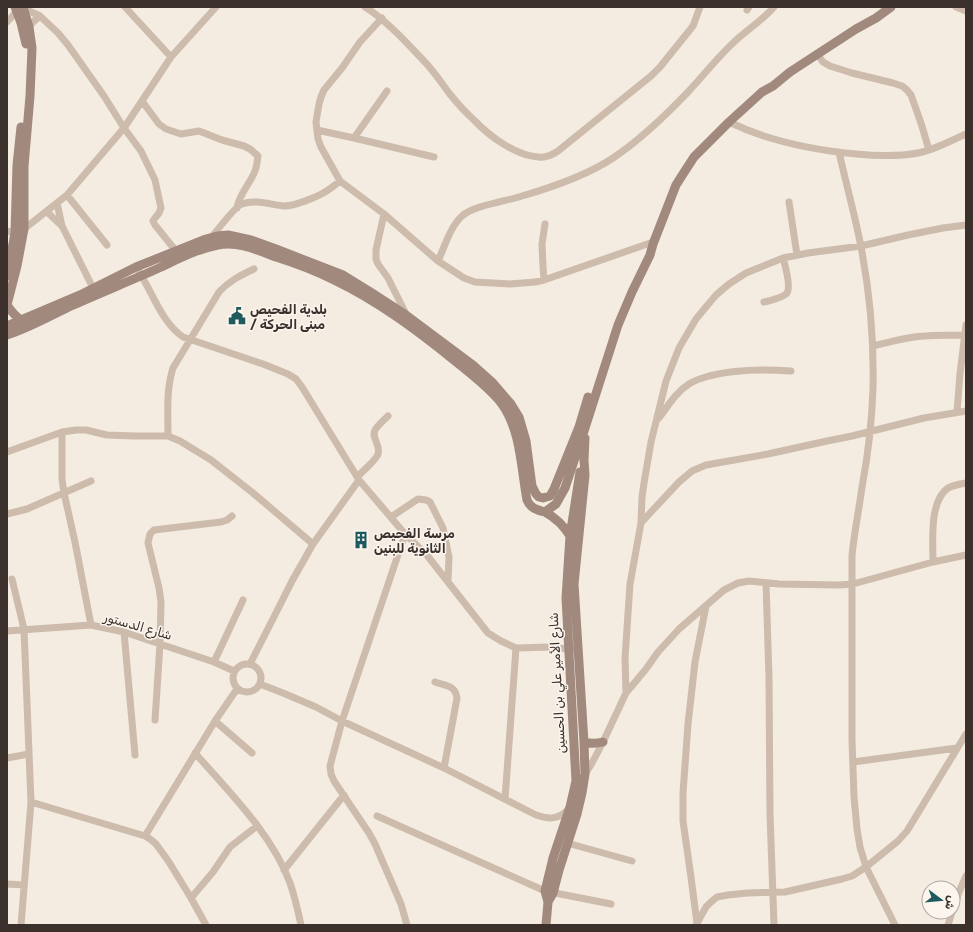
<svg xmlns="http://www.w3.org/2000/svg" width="973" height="932" font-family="Rubik,Vazirmatn,sans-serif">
<rect width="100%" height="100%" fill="#f4ebe1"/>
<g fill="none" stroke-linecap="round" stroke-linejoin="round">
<path stroke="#cdbbac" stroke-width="7" d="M125,7L171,57
M365,7C386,20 406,42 423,60C433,70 441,82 449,93C457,103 465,112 474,120C489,136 516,156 539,157C546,158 552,155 558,151L651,76L660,67L693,26L700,7
M956,7L966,11
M747,10L749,7
M382,18L360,42L342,68L324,90L321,97L319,104L316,122L318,139L321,147L340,181L384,214L438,261L464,278L475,282L510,284L535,282L544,280L653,242
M7,22L17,11L23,8L40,16L58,33L68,45L104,96L124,128L141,151L155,180L161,208L159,213L155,218L153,221L155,225L176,251
M29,27L33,22L40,16
M818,55L823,62L830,66L852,73L893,83L902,86L907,90L911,95L921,123L929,150
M142,101L159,124L166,129L181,134L199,131L222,140L244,146L250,149L258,156C257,161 257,166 255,171C250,184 239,194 237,208
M729,122C768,141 814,150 856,154C877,156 897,157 918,153C934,150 950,141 966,134
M317,130L354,138L434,157
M354,138L387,91
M839,152C846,184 855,215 861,247C870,293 874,341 873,388C872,421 868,455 862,487C859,510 854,533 852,556V740L854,797L857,829L860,847L866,867L895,925
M67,195L107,245
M789,202L797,255
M57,203L62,226L93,288
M47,212L62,226
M384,214L376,250V259L378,264L388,278L406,314
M24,229L67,195L124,128L171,57L216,7
M7,231L15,233
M211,238C217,231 235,206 242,204C256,199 271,205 285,206C294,206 317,197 325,192C330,189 335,185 340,181
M438,261C445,246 450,227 462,216C472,206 507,201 522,196C553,187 586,176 613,158C640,140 666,115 688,92C703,76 717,58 733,43C746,30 762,21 774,7
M136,267C152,290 160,321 183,337L263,364L288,374L296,379L302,387L359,480L405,534L426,554L488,633L501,641L516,648L551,647L568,649H578
M544,280L543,266L542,244L545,224
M764,302C769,301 784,297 787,293C791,287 785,265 783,258
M873,346C886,343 900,339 914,337C930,335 948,335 965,335
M957,412L960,374L966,325
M659,418C668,406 676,392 689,384C695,380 702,378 709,376C736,369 763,369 791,371
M62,432V479L64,493L75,542L91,625
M168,436C168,413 166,390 173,368L219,292C229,281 241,275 254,269
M7,452L62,432L76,430H86L107,435L135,436H168L180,441L211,460L253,493L313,544
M357,477C362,472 377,459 378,454C381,445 371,438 375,430C378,425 384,420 388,416
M7,514L27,509L91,481
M391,517L418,499L426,500L430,502L443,528L449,557L448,580
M641,523L651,512L679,482L692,471L706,465L768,454L827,441L852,436L924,418L966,411
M405,534L342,721L330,766L331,774L334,781L369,833L375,844L401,904L407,925
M933,562C933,542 929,501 948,488C954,485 960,484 966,483
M12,579L24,629L31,802L21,925
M766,583L769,678L770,814L774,925
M7,631L91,625L124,632L214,662L234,671
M124,632L135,755
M214,662L243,600
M233 678a14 14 0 1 1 28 0a14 14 0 1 1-28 0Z
M250,664L281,603L292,581L313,544L359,480
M435,682C446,686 455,685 457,698L444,768
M260,684L283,693L316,707L342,721L444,768L536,815C550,820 559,819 569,809
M626,693L625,658L630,584L641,523L642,497L644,483L651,442L666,381L679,348L696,319L716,295L729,284L746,273L783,258L808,253L861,246L908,235L943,228L966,225
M155,720L160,644L161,602L159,588L148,543L150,534L154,530L221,522L227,520L232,516
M215,721L252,753
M195,753C229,792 272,834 290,883C295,897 298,911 301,925
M7,758L29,754
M853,762L957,748
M585,774L592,763L603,742L626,693L646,669L658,652L679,629L724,590L738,583L749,581L779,584L839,585L853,584L933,562L966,555
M505,799L516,648
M31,802L145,836L150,839L156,844L169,862L191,898L206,925
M377,816L545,891L611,904
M145,836L215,721L237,689
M567,843L632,861
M284,870L344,795
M7,884L24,885
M191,898L213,872L230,847L257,826
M953,910L959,892L966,876
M697,923L690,870L683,821V793L688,724L695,662L706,606
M696,925L706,907L711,902L717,897L728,895L747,893L785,892L842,879L852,876L866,867L898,841L907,831L966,734
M948,925L952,912"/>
<path stroke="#a18a7d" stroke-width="9" d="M15,7L21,23L26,44
M7,276L15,233L17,165L21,127
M7,305L17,266L24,229V166L30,96L32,48L29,27L23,7
M7,305C11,311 15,316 21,320
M7,326L80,295L136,267L206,239L217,236L228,235L251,240L276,249L343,275L369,291L406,315L473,365L492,382L511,404L519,417L526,441L532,486L536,494L539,497L543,498L550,496L554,489L579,427L588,397
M7,335C29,328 50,316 71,306C100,293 130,281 159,268C178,259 197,249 218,245C238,241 257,250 276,257C295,263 316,271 334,280C378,301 418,331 455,361C470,373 491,389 502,404C521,431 521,468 527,500C530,508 537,510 545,512L556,504L565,488L584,431L618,325L632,292L650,255L653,244L676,185L683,174L694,157L729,122L762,92L773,86L790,72L856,29L876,18L891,7
M545,512C556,518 564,526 570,536
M584,742C591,744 595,744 603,742
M548,902L553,893L559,870L577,814L582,793L585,774L584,742L574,584L585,475L584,460L585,438
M546,925L548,902L545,891L553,858L570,807L576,781L566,598L570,536L580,472"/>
</g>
<defs>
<g id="civic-bare" transform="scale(1.38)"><path d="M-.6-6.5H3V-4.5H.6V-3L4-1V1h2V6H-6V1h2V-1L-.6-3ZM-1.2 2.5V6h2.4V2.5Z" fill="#1f5a5e" stroke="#fbf5ee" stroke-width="2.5" paint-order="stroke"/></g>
<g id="building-bare" transform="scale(1.38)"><path d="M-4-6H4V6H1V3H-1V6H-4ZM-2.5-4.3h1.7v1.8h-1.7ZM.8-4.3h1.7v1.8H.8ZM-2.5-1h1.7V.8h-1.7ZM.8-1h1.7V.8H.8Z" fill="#1f5a5e" stroke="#fbf5ee" stroke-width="2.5" paint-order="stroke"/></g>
</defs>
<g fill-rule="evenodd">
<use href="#civic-bare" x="237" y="316"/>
<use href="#building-bare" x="361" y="540"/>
</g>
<g text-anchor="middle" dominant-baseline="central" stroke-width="3" stroke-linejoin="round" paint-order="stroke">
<g font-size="13" font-weight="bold" fill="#3b302b" stroke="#fbf5ee" text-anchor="start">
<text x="250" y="309">بلدية الفحيص<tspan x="250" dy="15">/ مبنى الحركة</tspan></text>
<text x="374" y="533">مرسة الفحيص<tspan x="374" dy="15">الثانوية للبنين</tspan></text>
</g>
<g font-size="13" fill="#3b302b" stroke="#fbf5ee">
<text transform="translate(138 626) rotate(16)">شارع الدستور</text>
<text transform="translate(557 683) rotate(-93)">شارع الأمير علي بن الحسين</text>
</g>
</g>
<rect width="973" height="932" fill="none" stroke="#3b302b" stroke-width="16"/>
<g transform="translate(941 900) rotate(106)"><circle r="19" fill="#fbf5ee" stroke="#aea6a0"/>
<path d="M0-3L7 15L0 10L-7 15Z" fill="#1f5a5e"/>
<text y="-6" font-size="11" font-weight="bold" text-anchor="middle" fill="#3b302b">ش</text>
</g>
</svg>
